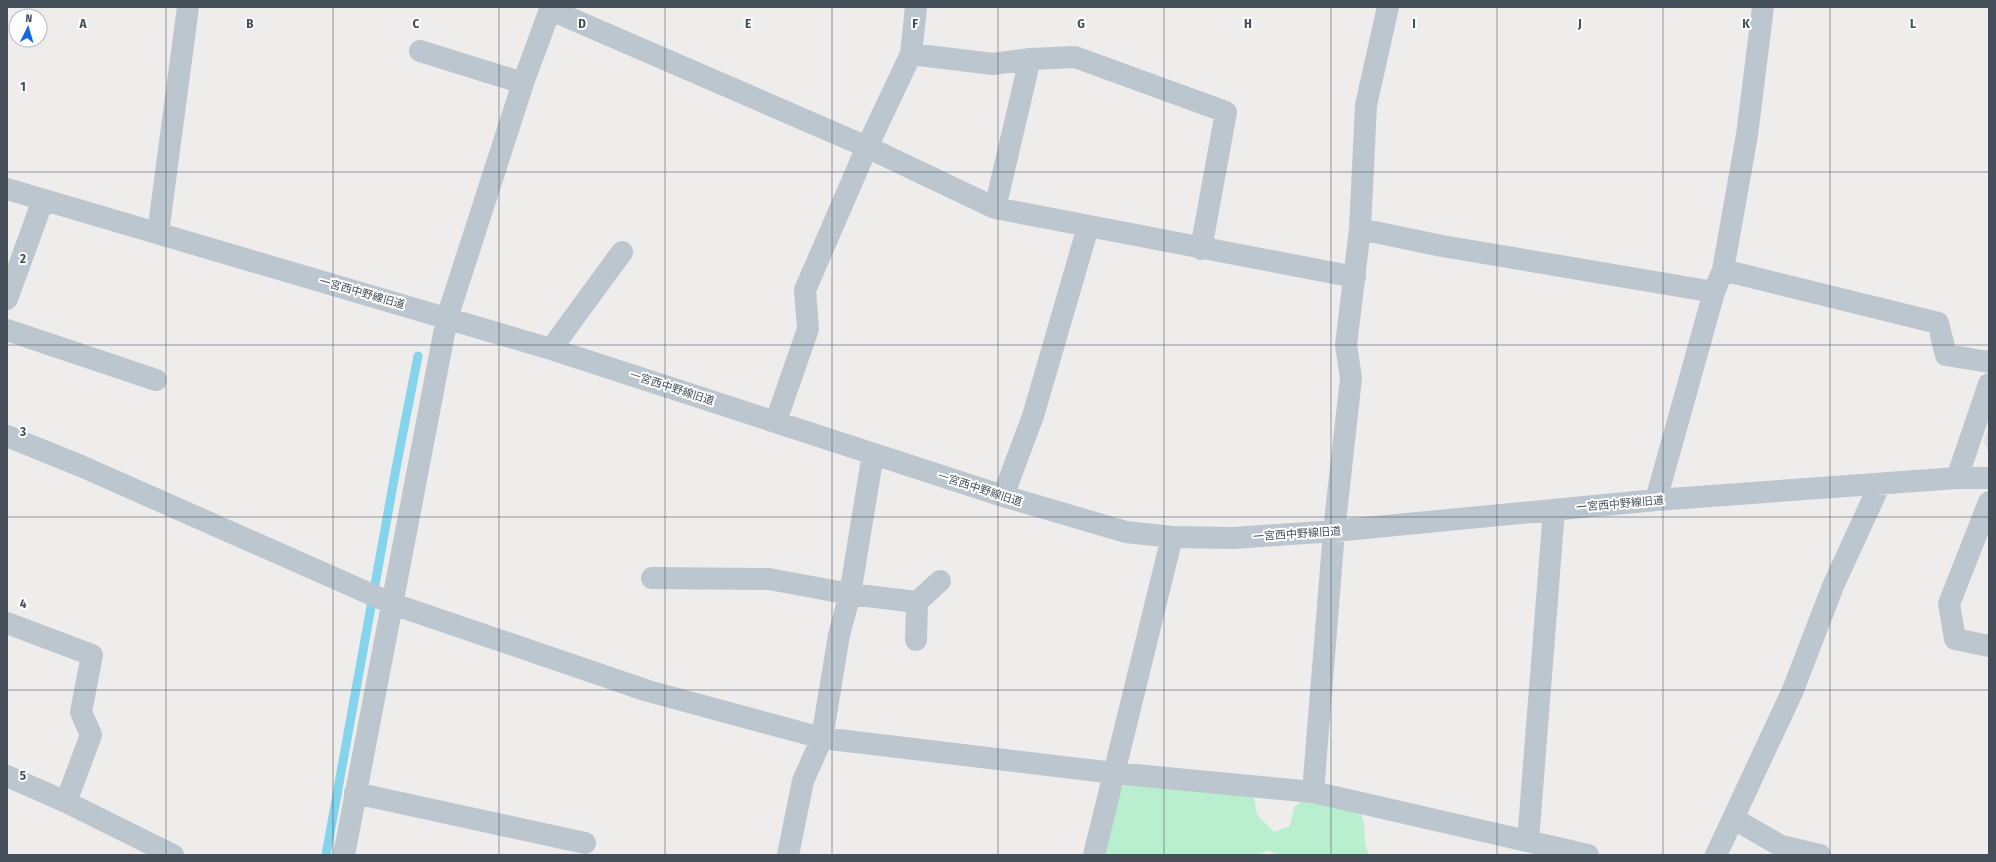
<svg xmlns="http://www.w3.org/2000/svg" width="1996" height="862" font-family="'Fira Sans Condensed','Noto Sans JP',sans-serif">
<rect width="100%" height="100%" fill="#efecec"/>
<path fill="#e0ddde" d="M1989,428V452L1983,441Z"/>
<path fill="#b9efcf" d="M1139,773L1252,786L1257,815L1274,832L1290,826L1294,807L1308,797L1359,806L1364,824L1365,844L1369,855H1281L1268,851L1254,855H1106C1107,835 1108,802 1122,787C1127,782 1134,777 1139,773Z"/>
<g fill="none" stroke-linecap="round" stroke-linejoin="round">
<path stroke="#85d4ed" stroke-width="9" d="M326,855L397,463L418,356"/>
<path stroke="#bcc6cf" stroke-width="22" d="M551,10L867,147L995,208L1355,277
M420,51L523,83
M911,54L993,64L1030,59L1075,57L1226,112L1201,249
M7,189L551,349L1003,496L1126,532L1172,537L1234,538L1334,531L1656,500L1957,478H1989
M995,208L1030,59
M1360,229L1442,246L1714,292
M158,233L188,7
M1723,270L1938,323L1946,355L1989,362
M7,299L43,200
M7,330L156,380
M551,349L622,252
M776,421L808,329L805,290L867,147L911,54L916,7
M7,436L81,466L393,604L648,691L822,738L1114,773L1313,792L1588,855
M1957,478L1989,384
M1003,496L1033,416L1088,227
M1656,500L1714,292L1723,270L1747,135L1763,7
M1989,502L1949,604L1955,639L1989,646
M652,578L769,579L850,594L917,602
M7,623L92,655L81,712L91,735L66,802
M916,640L917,602L940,581
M7,776L66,802L173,855
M1313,792L1334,531L1351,378L1346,345L1360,229L1366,105L1388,7
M355,793L585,843
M1734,819L1781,846L1820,855
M1528,841L1554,510
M344,855L447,318L523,83L551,7
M788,855L803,781L822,738L839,635L850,594L873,454
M1094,855L1172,537
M1716,855L1793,690L1833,586L1880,484"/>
</g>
<path fill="none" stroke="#444f5a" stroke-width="1" stroke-opacity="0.55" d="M166,7V855M333,7V855M499,7V855M665,7V855M832,7V855M998,7V855M1164,7V855M1331,7V855M1497,7V855M1663,7V855M1830,7V855M7,172H1989M7,345H1989M7,517H1989M7,690H1989"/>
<g text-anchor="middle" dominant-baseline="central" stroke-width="4" stroke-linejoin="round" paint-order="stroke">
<g font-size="11" fill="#444f5a" stroke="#fff">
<text transform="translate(362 293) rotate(16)">一宮西中野線旧道</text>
<text transform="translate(672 388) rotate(18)">一宮西中野線旧道</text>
<text transform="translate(980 489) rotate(18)">一宮西中野線旧道</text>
<text transform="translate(1620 504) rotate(-5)">一宮西中野線旧道</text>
<text transform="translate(1297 534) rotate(-4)">一宮西中野線旧道</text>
</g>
</g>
<g font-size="13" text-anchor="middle" font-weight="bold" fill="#444f5a" stroke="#fff" stroke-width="4" stroke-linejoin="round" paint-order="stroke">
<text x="83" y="28">A</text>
<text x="250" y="28">B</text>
<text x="416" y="28">C</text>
<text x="582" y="28">D</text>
<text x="748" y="28">E</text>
<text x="915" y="28">F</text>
<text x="1081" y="28">G</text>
<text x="1248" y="28">H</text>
<text x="1414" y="28">I</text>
<text x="1580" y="28">J</text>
<text x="1746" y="28">K</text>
<text x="1913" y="28">L</text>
<text x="23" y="91">1</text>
<text x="23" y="263">2</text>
<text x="23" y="436">3</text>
<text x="23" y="608">4</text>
<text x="23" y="780">5</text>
</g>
<rect width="1996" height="862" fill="none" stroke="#444f5a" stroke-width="16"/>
<g transform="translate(28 28) rotate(5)"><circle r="19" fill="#ffffff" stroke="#b4b9bd"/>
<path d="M0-3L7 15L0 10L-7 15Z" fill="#1567e1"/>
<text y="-6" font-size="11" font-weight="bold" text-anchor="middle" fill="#444f5a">N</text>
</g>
</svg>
